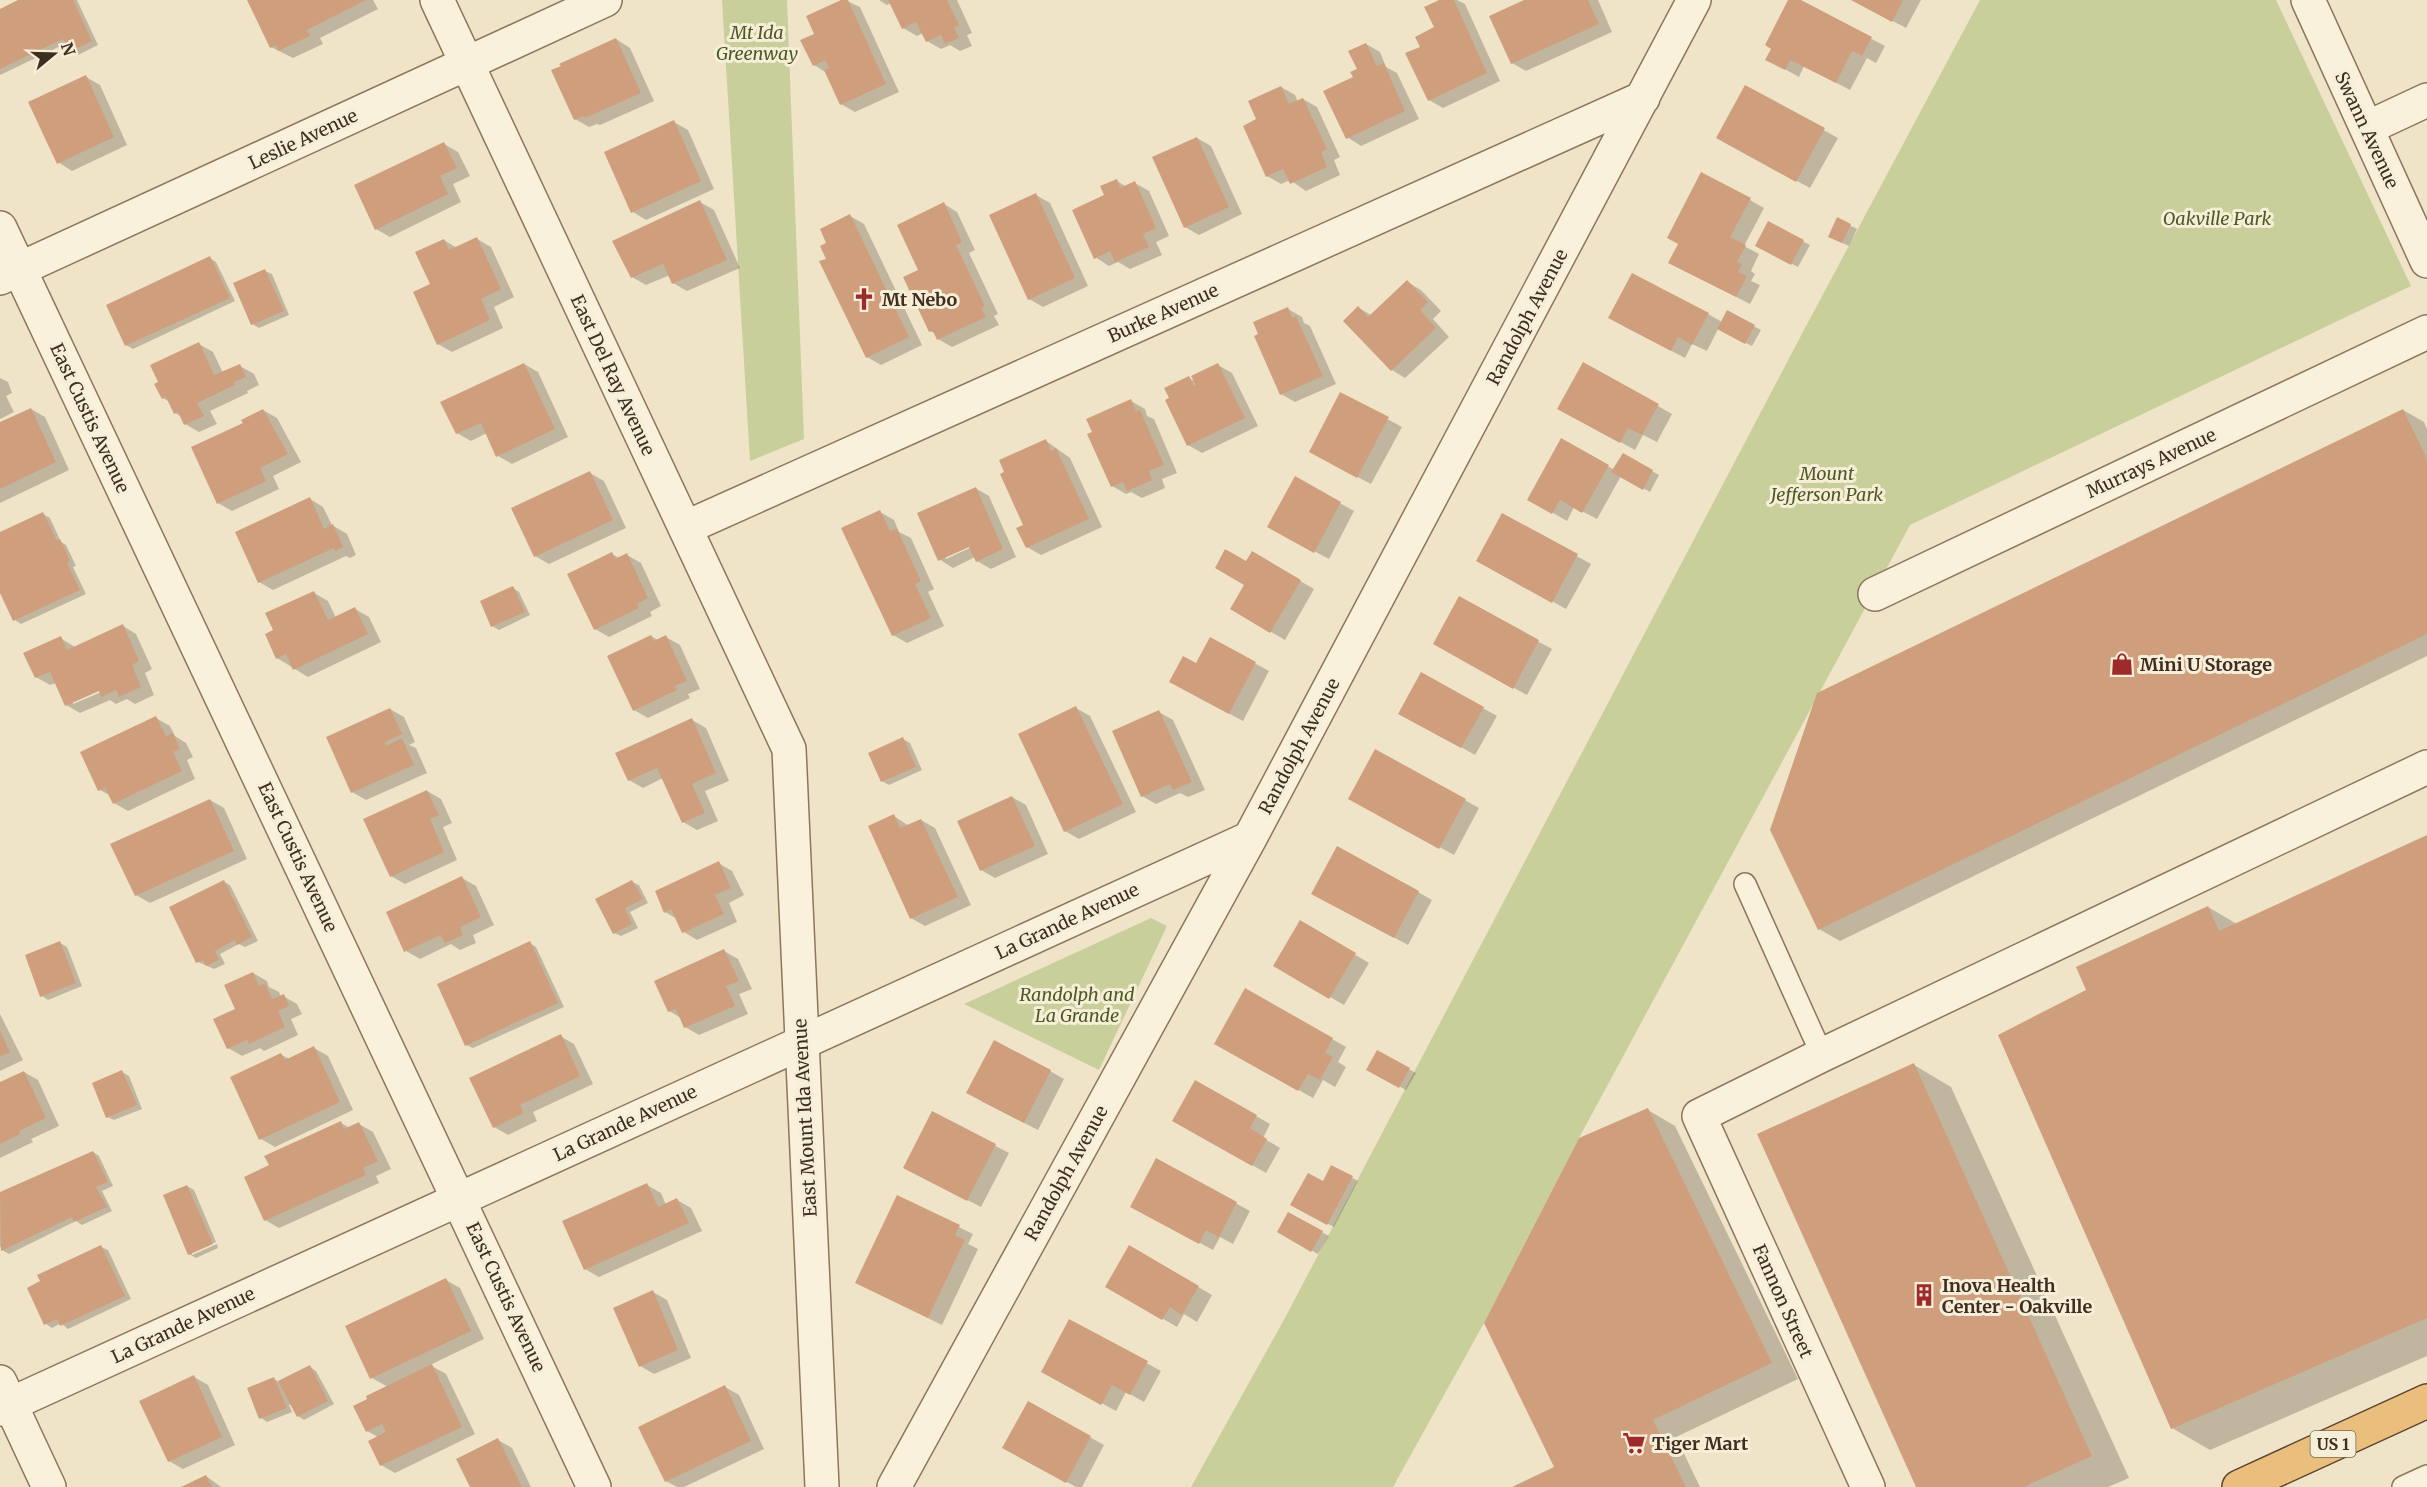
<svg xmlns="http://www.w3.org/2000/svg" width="2427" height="1487" font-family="Merriweather,serif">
<rect width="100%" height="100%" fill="#f0e4c8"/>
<path fill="#c9cf9b" d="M722,0H787L804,439L750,461Z
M1980,0H2276L2411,286L1910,525L1579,1138L1484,1323L1393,1487H1191L1286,1316L1805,328Z
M1151,918L1167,926L1099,1070L964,1004Z"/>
<path fill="#0003" fill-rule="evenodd" d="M22,0H77L98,45L78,55L71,51L67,43L0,75V10Z
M249,0H373L378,9L320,38L323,44L293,58L271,47Z
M845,0L860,7L899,92L855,112L841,104L827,73L814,65L816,35Z
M879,0H957L972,33L967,35L972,46L960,51L950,45L941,49L927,41L923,33L917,36L903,28L891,3L887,5Z
M1443,0H1457L1465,4L1500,81L1443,108L1429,100L1422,47L1436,28Z
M1527,0H1598L1612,32L1526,71L1512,63Z
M1790,0H1798L1885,46L1876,63L1867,58L1850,90L1804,66L1799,77L1781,67L1773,48Z
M1853,0H1921L1906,28Z
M616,39L630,48L654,101L600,125L597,124L589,127L575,119Z
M1366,44L1380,52L1386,67L1397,73L1419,119L1361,146L1347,137L1355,78Z
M86,77L100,85L127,145L72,171L58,162Z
M1281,87L1295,95L1298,102L1303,99L1317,107L1340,157L1334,160L1340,175L1306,191L1290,180L1281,184L1267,176L1258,120Z
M1745,87L1838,138L1810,188L1732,146Z
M674,122L688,130L714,189L646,220L633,212Z
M1197,138L1211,146L1242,214L1199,235L1185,227Z
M444,144L458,152L470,176L453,184L461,202L390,237L376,229Z
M1117,181L1127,187L1135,183L1149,191L1169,236L1156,242L1162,255L1130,269L1118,262L1109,266L1095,257L1106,196Z
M1036,195L1050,203L1088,286L1043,307L1029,299Z
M1750,200L1764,208L1744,246L1759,254L1751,271L1755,274L1751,281L1760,285L1750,304L1684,270Z
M700,202L714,210L740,268L687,291L673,283L670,275L646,285L632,277Z
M944,204L957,212L975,250L969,253L998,314L994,316L999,325L952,347L938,339L936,335L931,331Z
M850,216L864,224L922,345L881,365L867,357L828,259V243Z
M1838,219L1857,229L1849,246L1836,240Z
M1768,223L1810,245L1798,267L1757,245Z
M477,239L491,247L514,297L494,307L503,328L452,352L438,344L432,285L444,240L457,248Z
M210,258L216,262L235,301L133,349L126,345Z
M265,271L272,274L289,315L259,328L252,324Z
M1407,282L1421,290L1441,311L1433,319L1449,337L1405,378L1392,370L1359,308L1371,315Z
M1288,309L1302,317L1304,323L1310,326L1336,384L1295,402L1281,394Z
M1727,312L1761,330L1752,346L1718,329L1707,351L1692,344L1685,358L1624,326L1708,314L1722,322Z
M199,344L213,352L223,373L240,366L254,374L259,385L247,391L248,393L210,411L217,424L199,432L185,424L182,417L175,413L170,402L163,398Z
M524,364L538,372L568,437L512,464L498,456L487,433L471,441L457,433Z
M1583,364L1672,414L1657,442L1643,435L1635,450L1573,416Z
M1218,365L1232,373L1258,426L1202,453L1188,445L1189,378L1196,382Z
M0,378L8,382L12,393L6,396L14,412L0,419Z
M1341,394L1402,427L1371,484L1325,460Z
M1131,401L1145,409L1147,416L1154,419L1177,473L1162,479L1165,488L1142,498L1131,492L1126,494L1112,486Z
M31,409L45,417L69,470L0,503V424Z
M263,410L277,418L301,462L273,476L279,489L232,511L218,503L245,423Z
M2403,410L2424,422L2427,429V656L1840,941L1819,929L1771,830Z
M1561,440L1615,470L1623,455L1659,475L1650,492L1621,476L1597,519L1574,507L1567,521L1529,499Z
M1046,441L1070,458L1102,527L1041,555L1027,547L1025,525Z
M590,473L604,481L626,528L549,564L535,556Z
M1295,478L1354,511L1329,559L1269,527Z
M975,488L989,496L1016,557L991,569L977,561L975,557L953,568L939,559ZM975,542L976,545L946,559V555Z
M310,499L323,507L332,525L347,534L356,555L350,558L346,556L273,590L259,582Z
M880,512L894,520L899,532L911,538L934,589L928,592L944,626L907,643L893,635Z
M43,514L50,518L61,542L66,545L76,566L73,567L86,594L21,624L15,620L0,589V534Z
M1503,515L1591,564L1566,609L1478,560Z
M1252,553L1314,589L1285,640L1232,609L1246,584L1247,563Z
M612,554L619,558L627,555L641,563L661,606L650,612L652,616L609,637L595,629Z
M513,588L519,592L530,615L499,630L492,626Z
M314,593L328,601L336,618L355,609L369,617L381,642L308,677L277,658Z
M1459,598L1552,649L1527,695L1435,644Z
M123,626L136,634L152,669L145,673L154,695L135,704L127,699L116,704L110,700L80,713L66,705L56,683L50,685L36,677L60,638L75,647ZM105,687L106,690L73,704V701Z
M651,636L658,640L666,637L680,645L700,689L688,694L690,698L648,718L634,710Z
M1210,639L1269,671L1243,721L1185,690Z
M1422,674L1497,716L1475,755L1400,713Z
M1076,708L1090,716L1136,812L1079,839L1065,831Z
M390,709L404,717L415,742L409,745L416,748L427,773L366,800L352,792Z
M1159,712L1173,720L1205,790L1188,797L1180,793L1156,804L1142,796Z
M156,718L170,726L175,736L186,743L193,757L187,760L195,779L128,811L114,803L111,796L100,790Z
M692,720L706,728L729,781L705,791L718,821L697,830L683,822L663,778L643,788L629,780Z
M903,739L910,743L922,770L889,785L882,781Z
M1376,751L1479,808L1454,855L1350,798Z
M427,791L441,799L452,823L443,827L457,860L405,884L391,876Z
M1012,797L1026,805L1048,854L995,878L981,870Z
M210,800L224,808L247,859L150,903L136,895Z
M894,816L909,826L921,820L935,828L971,905L925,926L911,918Z
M2427,836V1356L2210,1450L2172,1428L2088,990L2208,907L2237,924Z
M718,863L732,871L744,895L729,903L737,922L697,940L684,932L677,919L665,912Z
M462,878L476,886L494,925L473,935L476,943L460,950L451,944L420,959L406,951Z
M224,882L230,885L258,941L245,947L239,944L220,954L225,964L214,969L198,962Z
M632,882L639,885L648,903L630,912L638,928L621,936L614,933Z
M1418,892L1432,900L1408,945L1327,901Z
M1300,922L1369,963L1344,1005L1275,965Z
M60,943L67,947L82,986L48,1000L42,996Z
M530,943L536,947L564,1007L473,1048L466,1045Z
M724,951L738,959L752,989L739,994L748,1014L699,1035L685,1027L681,1018L669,1011Z
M253,973L267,981L269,987L279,992L281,997L283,996L297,1004L302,1014L291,1019L298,1035L264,1051L260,1048L242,1056L228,1048L237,1010Z
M1246,990L1346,1047L1338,1062L1346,1067L1335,1087L1323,1080L1313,1098L1216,1044Z
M0,1014L23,1060L0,1071Z
M560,1036L574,1044L593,1084L533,1112L537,1121L508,1135L494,1127Z
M314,1048L328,1056L353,1110L275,1147L261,1139L281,1055L290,1059Z
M1378,1052L1416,1073L1406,1090L1368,1069Z
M1914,1065L1951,1087L2129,1478L2108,1487H1918Z
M1050,1071L1064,1079L1038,1130L981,1101Z
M24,1072L38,1080L59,1126L31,1139L33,1142L0,1158V1084Z
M122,1072L129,1076L142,1109L114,1120L107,1117Z
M1196,1082L1270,1124L1263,1138L1280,1148L1266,1173L1174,1120Z
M1648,1110L1675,1126L1798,1379L1676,1437L1700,1487H1516L1556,1468Z
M933,1113L1009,1153L981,1207L919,1175Z
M341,1123L350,1128L359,1124L373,1132L391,1169L376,1176L379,1183L279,1228L265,1220L271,1166Z
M93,1152L99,1156L113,1186L102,1191L112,1211L82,1225L76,1221L9,1254L2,1250L0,1246V1194Z
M1157,1160L1250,1211L1233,1244L1220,1237L1213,1250L1146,1214Z
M1332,1167L1358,1181L1334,1227L1292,1205L1323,1183Z
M647,1185L661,1193L666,1205L677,1200L691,1208L702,1231L599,1277L585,1269Z
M187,1186L194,1190L216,1242L192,1252V1255L217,1244L218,1248L196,1258L189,1254Z
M898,1197L973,1234L968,1244L978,1249L942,1325L871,1290Z
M1289,1214L1329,1236L1318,1254L1279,1232Z
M101,1247L108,1250L131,1299L68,1329L61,1323L52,1328L46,1324L42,1282Z
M1129,1247L1212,1295L1197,1322L1184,1314L1177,1327L1107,1286Z
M446,1280L460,1288L484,1339L430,1365L446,1374L475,1434L395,1473L381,1465L378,1437L367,1431L370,1399L388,1387L372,1378Z
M653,1292L667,1300L691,1358L654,1374L640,1366Z
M1070,1321L1161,1371L1144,1402L1126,1392L1116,1411L1057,1379Z
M310,1367L316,1371L334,1404L304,1420L298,1416L292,1404L289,1405L292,1412L267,1422L261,1418L249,1389L274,1379L279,1382Z
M194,1377L208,1385L235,1445L183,1469L169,1461Z
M725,1387L739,1395L764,1449L684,1487H677L666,1481Z
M1028,1403L1104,1445L1082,1487H1076L1004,1447Z
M498,1440L512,1448L531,1487H471Z
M206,1476L221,1487H184Z"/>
<path fill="#cf9f7d" d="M18,0H73L92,41L70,52L63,39L0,69V9Z
M247,0H366L307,30L310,36L278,51L276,45L270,48Z
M841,0H848L886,84L840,105L824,70L829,68L825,60L813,66L800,40L814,34L806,16Z
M888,0H947L959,25L954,28L959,38L945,44L941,35L926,42L916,22L902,29Z
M1439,0H1454L1487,73L1428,101L1405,53L1420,47L1415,37L1434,27L1424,7Z
M1524,0H1588L1599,24L1511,64L1489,16Z
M1788,0H1801L1872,37L1862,56L1852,51L1836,83L1790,60L1785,70L1765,60L1771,49L1765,45Z
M1851,0H1903L1892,22Z
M616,38L641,93L585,118L584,116L574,120L551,70L561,66L559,64Z
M1366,43L1377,66L1384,63L1405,111L1346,139L1323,91L1353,77L1350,72L1357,69L1348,51Z
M86,75L114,137L57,164L28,102Z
M1745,85L1825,128L1796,182L1716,138Z
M1281,86L1289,104L1303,98L1327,149L1321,152L1327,167L1290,184L1283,169L1266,177L1243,126L1256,119L1248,101Z
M674,120L701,181L631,213L604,152Z
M1197,137L1229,207L1184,228L1152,157Z
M444,142L457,168L440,176L448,194L375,230L354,185Z
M1701,172L1751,198L1730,237L1746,245L1737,262L1742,264L1738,272L1747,276L1736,297L1668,263L1678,244L1667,238Z
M1117,179L1120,188L1135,181L1156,228L1143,234L1149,247L1115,262L1110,251L1094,259L1072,210L1104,195L1100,186Z
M1036,193L1075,278L1028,300L989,215Z
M700,200L727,260L672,284L663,264L631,278L612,241Z
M944,202L962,242L956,245L985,306L981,308L986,317L937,340L933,331L929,332L903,277L918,270L897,225Z
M850,214L909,337L866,358L819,261L826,259L820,246L826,243L820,229Z
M1837,217L1851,224L1842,243L1828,237Z
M1768,221L1804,240L1791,265L1755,246Z
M477,237L501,289L481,299L490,320L437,345L413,292L430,284L415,252L444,239L449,250Z
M210,256L230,298L125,346L106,305Z
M265,269L284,311L251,325L233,283Z
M1632,273L1709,313L1692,345L1678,337L1671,351L1608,318Z
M1407,280L1428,302L1420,310L1436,328L1391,371L1343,321L1358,306L1368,317Z
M1288,307L1292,318L1296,316L1323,376L1280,395L1254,336L1258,334L1253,322Z
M1727,310L1755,325L1745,344L1717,329Z
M199,342L214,375L240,364L246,377L234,382L235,385L197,403L204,416L184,425L178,412L174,414L166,397L162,399L154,384L158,382L150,365Z
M1583,362L1659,404L1642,435L1628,428L1620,443L1557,409Z
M524,363L555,429L496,457L481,423L456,434L440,402Z
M1218,363L1245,418L1187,446L1165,400L1169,398L1164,388L1189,376L1194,386L1196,385L1191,376Z
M1340,392L1389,417L1357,478L1309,452Z
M1131,399L1136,411L1140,410L1164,465L1149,471L1152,480L1127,491L1123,482L1111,487L1087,434L1092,432L1086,419Z
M31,408L56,462L0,489V422Z
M263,409L288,454L260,468L266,481L217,504L191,447L243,423L241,420Z
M2403,409L2427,459V634L1818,930L1770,830L1817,693Z
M1561,438L1609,465L1582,513L1560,500L1552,514L1527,500Z
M1046,439L1051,451L1056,448L1089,519L1026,548L1016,528L1023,525L1000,474L1004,472L999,460Z
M1623,453L1653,470L1643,490L1611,472Z
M590,471L613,520L534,557L511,508Z
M1295,476L1341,502L1314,553L1267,527Z
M976,487L1003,549L976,562L969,547L938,561L917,513Z
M310,497L324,529L333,524L343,547L335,551L334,548L258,583L235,532Z
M880,510L890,531L897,529L921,581L915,584L931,618L892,636L841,528Z
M43,512L57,541L60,539L65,549L70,562L67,563L80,590L13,621L0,593V532Z
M1502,513L1578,554L1552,603L1476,561Z
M1225,549L1246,561L1252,551L1301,580L1270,633L1230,609L1244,585L1215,568Z
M612,552L615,559L627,553L648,598L637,604L639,608L594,630L567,574Z
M513,586L525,612L491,627L480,601Z
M314,591L328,620L355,607L368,634L293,670L286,654L276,659L265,634L273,630L265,613Z
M1459,596L1539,640L1513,689L1433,644Z
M123,624L139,661L132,665L141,687L119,697L116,690L101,697L99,691L65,706L50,672L35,678L23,653L61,636L67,650Z
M651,635L654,641L666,635L687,681L675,686L677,690L633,711L607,656Z
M1210,637L1256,662L1229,714L1169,682L1183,656L1196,663Z
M1421,672L1484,707L1461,748L1398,714Z
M1076,706L1123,804L1064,832L1018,734Z
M390,708L402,734L385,742L386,746L402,738L414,765L351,793L326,737Z
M1159,710L1192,782L1173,790L1170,784L1141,797L1112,731Z
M156,716L166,736L173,733L180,749L173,752L182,771L113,804L105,788L98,791L80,752Z
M692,718L716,773L692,784L705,813L682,823L657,768L628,781L615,753Z
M903,737L916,767L881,782L868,753Z
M1375,749L1466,799L1439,849L1348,799Z
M427,790L439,815L430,819L444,852L390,877L363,819Z
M1012,796L1035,846L980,871L957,821Z
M210,799L234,851L135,896L110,844Z
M894,814L900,828L921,819L958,897L910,919L868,826Z
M2427,835V1318L2171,1429L1998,1035L2086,990L2076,967L2208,906L2219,931Z
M1337,846L1419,891L1394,938L1311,894Z
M719,861L731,888L715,895L724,914L682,933L671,909L664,913L655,891Z
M462,876L481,917L460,927L463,935L445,943L441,935L404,952L386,912Z
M224,880L252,937L237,945L235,940L215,951L219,960L206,966L203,960L196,963L169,907Z
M632,880L643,899L625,908L632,924L613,934L595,899Z
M1300,920L1356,953L1329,999L1273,966Z
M60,941L76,983L40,997L25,955Z
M530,941L558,1003L465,1046L437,984Z
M724,949L739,981L726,986L735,1006L684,1028L676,1009L668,1012L654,981Z
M253,972L259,986L265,983L272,999L284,994L289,1006L278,1011L285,1027L249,1044L247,1040L227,1049L213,1019L235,1009L224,985Z
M1245,988L1333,1038L1325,1053L1333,1057L1320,1080L1308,1074L1298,1091L1214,1044Z
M0,1031L10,1052L0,1057Z
M561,1034L580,1076L520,1105L524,1113L493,1128L469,1078Z
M994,1040L1051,1070L1024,1123L966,1093Z
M314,1046L340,1102L259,1140L230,1077L281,1053L285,1060Z
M1377,1050L1410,1068L1399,1088L1366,1070Z
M1914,1063L2092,1456L2024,1487H1916L1757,1134Z
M122,1070L137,1105L106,1118L92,1083Z
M24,1071L46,1118L19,1131L20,1134L0,1144V1082Z
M1195,1080L1257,1115L1250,1128L1267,1139L1252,1166L1172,1121Z
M1648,1108L1772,1363L1653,1420L1686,1487H1512L1554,1467L1484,1323L1579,1138Z
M932,1111L996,1144L967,1201L903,1168Z
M341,1121L344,1129L359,1122L378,1161L363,1168L366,1175L264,1221L244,1177L269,1165L264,1156Z
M93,1151L108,1182L96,1187L107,1207L74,1222L72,1217L1,1251L0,1192Z
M1156,1158L1237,1202L1219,1237L1206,1230L1199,1244L1130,1207Z
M1331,1165L1353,1176L1327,1225L1290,1205L1308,1173L1323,1181Z
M647,1183L658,1207L677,1198L689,1223L584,1270L562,1221Z
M187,1185L213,1244L188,1255L163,1195Z
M897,1195L960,1225L955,1235L965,1240L928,1318L855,1283Z
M1288,1212L1323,1231L1311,1252L1277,1232Z
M101,1245L125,1296L60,1326L57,1319L44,1325L27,1288L40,1281L37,1275Z
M1129,1245L1199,1286L1182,1315L1170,1307L1162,1320L1105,1287Z
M446,1278L471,1331L370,1379L345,1326Z
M653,1290L678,1350L639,1367L613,1308Z
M1069,1319L1148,1361L1130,1395L1112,1385L1101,1405L1041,1372Z
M432,1364L462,1427L380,1466L368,1441L386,1432L382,1424L366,1432L353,1406L367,1399L366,1396Z
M310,1365L328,1401L297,1417L278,1381Z
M194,1375L222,1437L168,1462L139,1401Z
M274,1377L287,1408L259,1419L247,1388Z
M725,1385L751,1441L665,1482L638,1427Z
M1028,1401L1091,1436L1066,1483L1002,1448Z
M498,1438L522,1487H470L456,1459Z
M206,1475L212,1487H181Z"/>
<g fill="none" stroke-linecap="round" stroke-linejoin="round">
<g stroke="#8d765c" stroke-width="24">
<path id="service" d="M1745,884L1822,1055
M2403,1487L2427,1476"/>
</g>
<g stroke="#8d765c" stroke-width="36">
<path id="minor" d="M437,0L789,749L822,1487
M2308,0L2427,261
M2367,128L2427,100
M0,228L594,1487
M0,278L605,0
M685,528L1643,98
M1875,594L2427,332
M0,1382L49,1487
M0,1409L1250,838
M894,1487L1250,838L1694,0
M1868,1487L1699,1116L1822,1055L2427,767"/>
</g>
<g stroke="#5b4430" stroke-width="36">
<path id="trunk" d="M2239,1487L2427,1401"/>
</g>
<use href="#service" stroke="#faf1dc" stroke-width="21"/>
<use href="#minor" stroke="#faf1dc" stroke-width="33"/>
<use href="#trunk" stroke="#eabe7c" stroke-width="33"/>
</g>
<defs>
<g id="church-bare" transform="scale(1.8)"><path d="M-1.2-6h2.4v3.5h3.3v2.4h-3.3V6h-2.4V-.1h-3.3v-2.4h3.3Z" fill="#9e2a2b" stroke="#f7eed8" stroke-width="2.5" paint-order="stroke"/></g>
<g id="shop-bare" transform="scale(1.8)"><path d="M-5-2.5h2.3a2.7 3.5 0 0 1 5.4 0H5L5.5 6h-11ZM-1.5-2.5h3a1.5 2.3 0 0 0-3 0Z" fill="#9e2a2b" stroke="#f7eed8" stroke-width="2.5" paint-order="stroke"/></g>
<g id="building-bare" transform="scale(1.8)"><path d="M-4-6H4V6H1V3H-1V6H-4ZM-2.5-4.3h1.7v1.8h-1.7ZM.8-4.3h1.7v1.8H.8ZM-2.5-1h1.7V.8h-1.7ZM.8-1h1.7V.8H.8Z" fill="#9e2a2b" stroke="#f7eed8" stroke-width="2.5" paint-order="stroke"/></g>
<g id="supermarket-bare" transform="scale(1.8)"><path d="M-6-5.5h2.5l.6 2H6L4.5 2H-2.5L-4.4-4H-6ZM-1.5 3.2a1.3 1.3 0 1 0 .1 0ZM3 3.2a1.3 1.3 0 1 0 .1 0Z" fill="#9e2a2b" stroke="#f7eed8" stroke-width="2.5" paint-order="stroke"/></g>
</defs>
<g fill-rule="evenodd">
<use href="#church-bare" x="864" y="299"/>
<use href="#shop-bare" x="2122" y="664"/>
<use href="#building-bare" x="1924" y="1295"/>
<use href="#supermarket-bare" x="1634" y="1443"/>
</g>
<g text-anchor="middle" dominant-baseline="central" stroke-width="6" stroke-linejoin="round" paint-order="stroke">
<rect fill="#f7eed8" stroke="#756857" stroke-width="1.5" x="2310.5" y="1431" width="45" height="26" rx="4.5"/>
<g font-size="16" font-weight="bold" fill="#3d2e20">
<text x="2333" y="1444">US 1</text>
</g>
<g font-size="18" font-style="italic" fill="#4d5a26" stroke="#f7eed8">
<text x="757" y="32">Mt Ida<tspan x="757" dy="21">Greenway</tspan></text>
<text x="2217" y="218">Oakville Park</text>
<text x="1827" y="473">Mount<tspan x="1827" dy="21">Jefferson Park</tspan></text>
<text x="1077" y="994">Randolph and<tspan x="1077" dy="21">La Grande</tspan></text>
</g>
<g font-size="18" fill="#3d2e20" stroke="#f7eed8">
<text transform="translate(2367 130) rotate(65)">Swann Avenue</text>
<text transform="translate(303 139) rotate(-25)">Leslie Avenue</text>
<text transform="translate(1163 313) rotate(-24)">Burke Avenue</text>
<text transform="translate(1527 317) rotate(-62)">Randolph Avenue</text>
<text transform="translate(613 375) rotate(65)">East Del Ray Avenue</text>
<text transform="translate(90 418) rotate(65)">East Custis Avenue</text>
<text transform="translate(2151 463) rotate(-25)">Murrays Avenue</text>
<text transform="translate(1299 746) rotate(-62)">Randolph Avenue</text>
<text transform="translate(298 857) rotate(65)">East Custis Avenue</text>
<text transform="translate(1067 921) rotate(-25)">La Grande Avenue</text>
<text transform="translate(805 1118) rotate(-93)">East Mount Ida Avenue</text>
<text transform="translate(625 1123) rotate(-25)">La Grande Avenue</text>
<text transform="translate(1066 1173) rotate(-61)">Randolph Avenue</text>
<text transform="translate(506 1297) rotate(65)">East Custis Avenue</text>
<text transform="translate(1783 1301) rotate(66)">Fannon Street</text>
<text transform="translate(183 1325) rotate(-25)">La Grande Avenue</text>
</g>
<g font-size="18" font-weight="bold" fill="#3d2e20" stroke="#f7eed8" text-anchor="start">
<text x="882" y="299">Mt Nebo</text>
<text x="2140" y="664">Mini U Storage</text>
<text x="1942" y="1285">Inova Health<tspan x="1942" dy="21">Center - Oakville</tspan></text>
<text x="1652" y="1443">Tiger Mart</text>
</g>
</g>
<g transform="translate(54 54) rotate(71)" stroke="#f7eed8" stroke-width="4.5" paint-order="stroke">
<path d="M0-4.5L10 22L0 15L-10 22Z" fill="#3d2e20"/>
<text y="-9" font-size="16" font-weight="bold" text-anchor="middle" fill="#3d2e20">N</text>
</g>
</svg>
